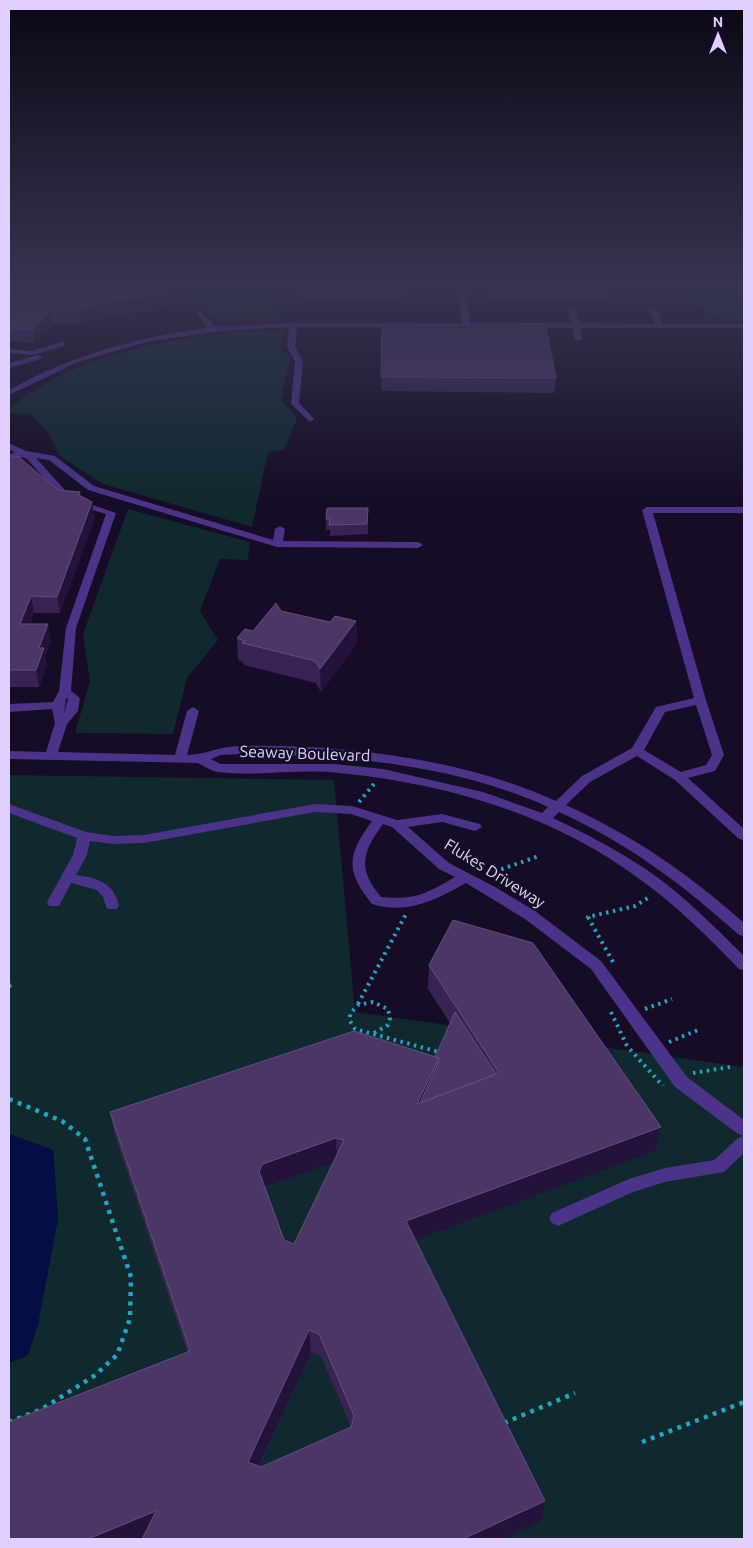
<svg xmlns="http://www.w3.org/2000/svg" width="753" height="1548" font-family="Ubuntu,sans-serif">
<rect width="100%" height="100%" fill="#160c25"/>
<path fill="#0f292f" d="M183,283H262L281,319L218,322Z
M665,283H744V321L717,319Z
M284,330L280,350L290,357L281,400L297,418L284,450L268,452L252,527L103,484L60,456L49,434L31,414L9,413V408C87,347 187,334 284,330Z
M128,509L250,542L248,560L220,559L200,611L218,640L187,678L173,734L75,733L90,681L83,634Z
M9,775L334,780L355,1012L744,1067V1539H9V1363L28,1355L38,1324L58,1218L53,1150L9,1134Z"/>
<path fill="#050d45" d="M9,1134L53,1150L58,1218L38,1324L28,1355L9,1363Z"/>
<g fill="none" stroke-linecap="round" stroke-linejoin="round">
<path stroke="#23a4c0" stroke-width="4" stroke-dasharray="2.5 4.5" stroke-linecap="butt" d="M359,802L374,784
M488,874L539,856
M613,962L588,917L635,906L651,896
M9,986L14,984
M358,1004L406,914
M645,1009L672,999
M611,1012L627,1046L663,1086
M374,1033L388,1025L390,1018L388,1009L373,1002L358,1005L350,1014V1021L355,1029L439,1052
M669,1042L698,1030
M693,1073L730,1067"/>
<path stroke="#23a4c0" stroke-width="4.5" stroke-dasharray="4 5.5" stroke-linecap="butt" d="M9,1099L62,1121L85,1139L131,1277L130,1319L117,1355L94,1376L42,1409L9,1422
M504,1423L575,1393
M642,1442L744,1402"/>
<path fill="#4a3388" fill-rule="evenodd" d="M458,283H466L470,323H571L568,310L572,308L576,310L579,323L655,324L649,310L653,308L657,310L663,324H744V328H580L582,339L578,341L574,339L572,328L297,327L295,347L303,361L299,403L314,419L310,422L291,404L295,361L287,347L289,327L219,331L146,342L78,362L9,395V390C72,355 137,337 208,328L196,313L200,311L216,327L293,323H462Z
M61,342H64V346L32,355L9,353V349L32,351Z
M38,355L42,357L41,359L9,368V363Z
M9,443L26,451L55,456L94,486L273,540L275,529L280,526L285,529L283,541L418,542L423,545L418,548L277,547L88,490L49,460L36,458L72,498L116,513L76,628L71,691L80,698L78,711L67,724L58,752L175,755L187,711L193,707L199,711L187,755C205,755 220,746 239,746C341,744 462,758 556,801L582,776L632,748L656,707L694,698L642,510L647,507H744V513H653L706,700L724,755L715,771L688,778L744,829V840L739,839L675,780L637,756L590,782L566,805C634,836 689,874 744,923V936L739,935C682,884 629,844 559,812L553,818C585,833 617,850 647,870C682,894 714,926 744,956V970L739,969C707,936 675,904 638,878C552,814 444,783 339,773C299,768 258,777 218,772C211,771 204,766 198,763L9,759V751L46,752L55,723L52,709L9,712V704L53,702L59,691L66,628L106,514L66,502L28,460L23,457L9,460V454L15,453L9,449ZM66,698L68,699L64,713ZM696,705L712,755L706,765L681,772L644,750L665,712ZM241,754C345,755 453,764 548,807L542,813L483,792L383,769L334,764H220L211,759L221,755Z
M9,804L86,832L113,836L144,835L315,804L352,806L397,820L442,814L480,824L482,827L475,831L442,822L408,827L449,863L495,887L535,911L601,961L687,1077L744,1120V1136L738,1134L675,1087L591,969L525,919L466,883C436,900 407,915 372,904C345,871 347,855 372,821L351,814L315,812L144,843L113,844L90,841L87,855L76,875C97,878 113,882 119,905L117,909H107L103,897L97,890L71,883L59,906H49L47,902L73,855L77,838L9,813ZM383,824L392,827L439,869L455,877C426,894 415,900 381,897C357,868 362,853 383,824Z
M744,1136V1153L724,1172L665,1182L633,1192L558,1226L552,1223L549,1218L552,1213L629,1179L665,1168L714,1160L738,1138Z"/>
</g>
<path fill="#392355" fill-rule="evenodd" d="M67,283H161L171,307L93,319L81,323L52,324L35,343L9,341V295H20L70,288Z
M405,283L404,302H297V288Z
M489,283H610L611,288L610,301L491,300Z
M519,324L556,378L554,393L381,391L382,328L518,329Z
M9,457L58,490L81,496L95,518L60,613H34L30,624L51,641L45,656L47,665L39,687H9Z
M326,519H368V534L330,536V530H326Z
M281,611L330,622L356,621L357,643L321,692L316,683L244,665L243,662L238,660L237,638L253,631Z
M429,965L655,1151L415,1240L541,1521L503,1539H9L187,1352L115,1136L110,1112L435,1057L450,1023L428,989ZM333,1162L294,1244L284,1240L265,1188ZM311,1352L321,1356L351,1427L261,1467H259Z"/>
<path fill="#23123a" d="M170,293L171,307L93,319L81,323L79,309L91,305Z
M50,310L52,324L35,343L33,330Z
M92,502L95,518L60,613L57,597Z
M31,596L34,613L23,641L20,624Z
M356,621L357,643L321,692L320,669Z
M48,624L51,641L45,656L47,665L39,687L36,670L39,648Z
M439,1058L438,1081L426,1106L417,1104Z
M661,1127L655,1151L405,1244L406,1221Z
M336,1138L337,1161L266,1187L261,1194L259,1171L263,1164Z
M309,1330L311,1352L251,1483L248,1462Z
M545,1501L541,1521L503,1539H463Z
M156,1511L142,1539H88Z"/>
<path fill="#4b3667" stroke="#624e7f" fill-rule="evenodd" d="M74,283H161L170,293L91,305L79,309L50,310L33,330L9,328V295H20L25,290L48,292L77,287Z
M298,283H405V289L297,288Z
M491,283H610L611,288L491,287Z
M519,324H545L556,378L381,377L382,328L520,329Z
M9,457H19L58,490L80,492L79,495L92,502L57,597L31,596L20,624H48L39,648H44L36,670H9Z
M327,508H368L367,524L329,525L330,519H326Z
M276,603L281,611L330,622L335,616L356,621L320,669L315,661L242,643L245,641L237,638L245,629L253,631Z
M453,920L533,943L661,1127L406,1221L545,1501L463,1539H142L156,1511L88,1539H9V1422L190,1351L110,1112L354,1031L439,1058L417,1104L499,1073L429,965ZM336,1138L344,1140L294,1244L284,1240L259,1171L263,1164ZM309,1330L319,1334L354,1416L351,1427L261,1467L248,1462Z
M455,1012L496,1074L420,1103L438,1063L439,1058L435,1057Z"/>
<linearGradient id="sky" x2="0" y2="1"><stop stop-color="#0c0714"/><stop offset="0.57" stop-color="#363451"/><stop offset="1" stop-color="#363451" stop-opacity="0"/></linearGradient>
<rect width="753" height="500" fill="url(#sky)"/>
<g text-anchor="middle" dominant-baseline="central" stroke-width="4.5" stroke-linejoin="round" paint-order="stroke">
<g font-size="16" fill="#e1d0ff" stroke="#160c25">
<text transform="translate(305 753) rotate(2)">Seaway Boulevard</text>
<text transform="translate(495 873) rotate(32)">Flukes Driveway</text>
</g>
</g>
<rect width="753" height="1548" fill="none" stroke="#e1d0ff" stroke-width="20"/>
<g transform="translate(718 35)" stroke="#160c25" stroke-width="4" paint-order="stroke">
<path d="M0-4L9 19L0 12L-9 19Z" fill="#e1d0ff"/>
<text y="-8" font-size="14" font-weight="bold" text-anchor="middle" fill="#e1d0ff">N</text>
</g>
</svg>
